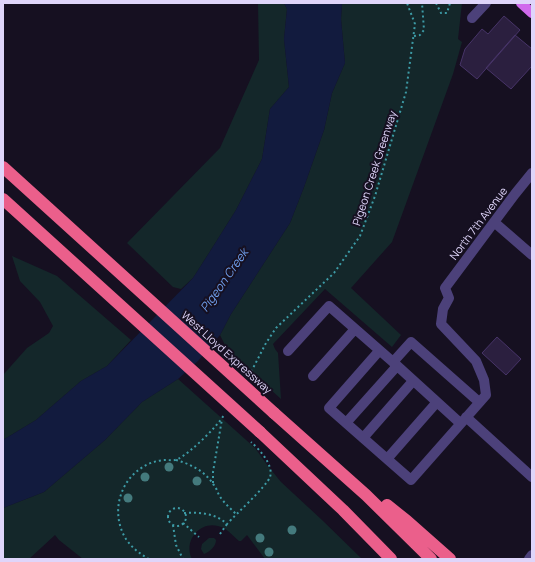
<svg xmlns="http://www.w3.org/2000/svg" width="535" height="562" font-family="Manrope,sans-serif">
<rect width="100%" height="100%" fill="#161021"/>
<path fill="#14272a" d="M258,3H284L287,9L284,39L289,87L270,109L262,159L236,210L209,253L193,278L181,289L173,287L127,243L220,148L259,60Z
M342,3H462L458,39L462,42L453,74L392,242L351,288L401,335L392,347L325,289L273,344L275,349L278,353L281,399L228,351L220,335L231,314L266,260L290,223L304,187L324,130L332,93L345,63L341,19Z
M12,256L57,276L131,340L107,366L81,381L36,420L3,440V375L27,348L49,333L53,326L40,302L20,281Z
M178,379L255,448L268,466L281,482L322,520L362,559H265L247,535L241,541H239C232,535 227,528 218,526C199,521 183,542 192,559H83L59,540L55,535L29,559H3V508L44,492L105,440L142,402Z
M209,538H214L216,540C216,546 210,552 204,554L201,549L202,544Z"/>
<path fill="#121b3e" d="M284,3H342L341,19L345,63L332,93L324,130L304,187L290,223L266,260L231,314L220,335L198,361L178,379L142,402L105,440L44,492L3,508V440L36,420L81,381L107,366L193,278L209,253L236,210L262,159L270,109L289,87L284,39L287,9Z"/>
<path fill="#2b1f3f" stroke="#473468" d="M504,16L520,30L477,79L460,65L465,49L482,29L488,34Z
M515,35L532,49V66L511,89L486,68Z
M497,337L521,359L506,375L482,353Z"/>
<g fill="none" stroke-linecap="round" stroke-linejoin="round">
<path stroke="#3d9ba6" stroke-width="2" stroke-dasharray="2 3" stroke-linecap="butt" d="M436,3L441,13H447L450,3
M414,36L420,35L424,30L422,3
M249,376L266,343L276,328L334,273L360,236L375,196L406,92L415,24L407,3
M176,460C190,464 205,471 213,484C216,487 217,491 219,495C223,502 230,508 236,514
M213,483V472L222,419
M168 517a9 9 0 1 1 18 0a9 9 0 1 1-18 0Z
M184,513C199,512 215,513 227,524C236,514 266,487 270,477C274,465 259,449 251,442
M183,523L199,537
M173,525L176,545L183,559
M220,534L227,524
M149,559C140,554 132,548 126,539C111,515 118,482 143,467C149,463 158,460 166,460C170,460 174,461 178,459C191,452 216,428 224,415"/>
<path stroke="#4c417a" stroke-width="10" d="M472,18L486,3
M494,222L532,255
M288,351L329,306L393,362L411,342L479,402
M379,351L329,408L387,459L437,402L393,362
M313,376L355,329
M437,402L460,423
M466,417L532,477
M346,423L397,366
M363,438L413,381
M387,459L411,480L486,395L484,380L476,361L441,324L443,309L449,298L445,288L515,194L532,173
M529,559L532,555"/>
<path stroke="#d06aec" stroke-width="10" d="M521,3L532,13"/>
<path stroke="#eb5f8b" stroke-width="12" d="M274,413L366,495L431,559
M260,432L343,510L391,559
M387,505L407,521L450,559"/>
<path stroke="#eb5f8b" stroke-width="12" d="M3,167L274,413
M3,199L260,432"/>
</g>
<g fill="#447a7d">
<circle cx="169" cy="467" r="4.5"/>
<circle cx="145" cy="477" r="4.5"/>
<circle cx="197" cy="481" r="4.5"/>
<circle cx="128" cy="498" r="4.5"/>
<circle cx="292" cy="530" r="4.5"/>
<circle cx="260" cy="538" r="4.5"/>
<circle cx="269" cy="552" r="4.5"/>
</g>
<g text-anchor="middle" dominant-baseline="central" stroke-width="4" stroke-linejoin="round" paint-order="stroke">
<g font-size="11" fill="#dfd5fa" stroke="#161021">
<text transform="translate(374 168) rotate(-72)">Pigeon Creek Greenway</text>
<text transform="translate(478 223) rotate(-53)">North 7th Avenue</text>
<text transform="translate(227 352) rotate(42)">West Lloyd Expressway</text>
</g>
<g font-size="12" font-style="italic" fill="#709fed" stroke="#161021">
<text transform="translate(224 280) rotate(-55)">Pigeon Creek</text>
</g>
</g>
<rect width="535" height="562" fill="none" stroke="#dfd5fa" stroke-width="8"/>
</svg>
